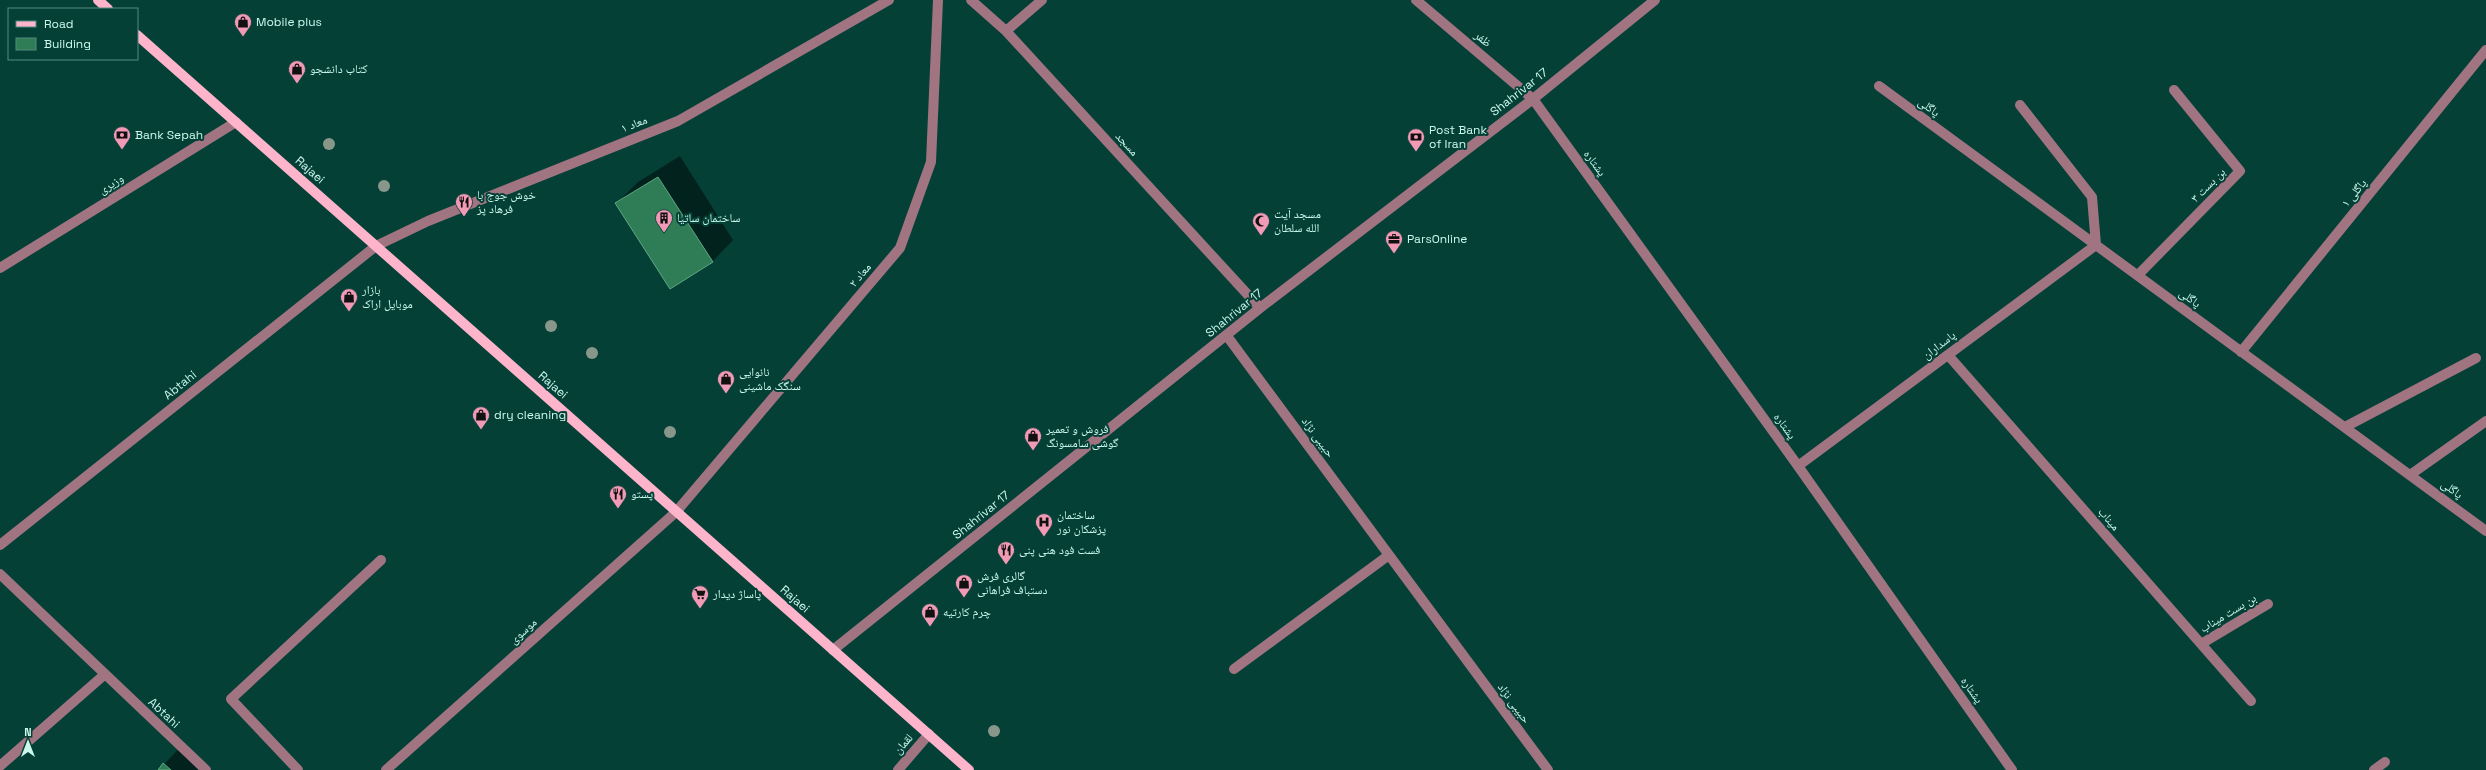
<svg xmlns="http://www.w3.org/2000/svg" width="2486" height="770" font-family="'Space Grotesk','Noto Naskh Arabic',sans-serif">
<rect width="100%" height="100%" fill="#054037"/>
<path fill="#0007" d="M680,156L733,240L712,262L616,204L638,182Z
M181,746L205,770H159Z"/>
<path fill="#2e7d57" stroke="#5da981" d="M658,177L713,262L670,289L615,203Z
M163,763L171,770H158Z"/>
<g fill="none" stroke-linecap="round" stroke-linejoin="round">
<path stroke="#a07481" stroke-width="10" d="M971,0L1006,31L1260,308
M1416,0L1533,99L1798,466L2012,770
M1006,31L1042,0
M1879,86L2486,531
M0,268L236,122
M2138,275L2240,171L2174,90
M1227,336L1548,770
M2241,352L2486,50
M1948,355L2251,701
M2345,427L2476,358
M1798,466L2096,245L2092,197L2020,105
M2410,475L2486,421
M0,545L376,246L428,221L678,121L889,0
M0,574L206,770
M2201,644L2268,604
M833,650L1260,308L1533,99L1655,0
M1234,669L1389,555
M0,766L104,675
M298,770L231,699L381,560
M386,770L676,512L900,248L931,162L938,0
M898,770L929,734
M2374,770L2385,762"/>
<path stroke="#feb5cb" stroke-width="10" d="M98,0L108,9
M137,35L969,770"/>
</g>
<g fill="#89978b">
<circle cx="329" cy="144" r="6"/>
<circle cx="384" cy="186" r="6"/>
<circle cx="551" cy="326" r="6"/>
<circle cx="592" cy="353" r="6"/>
<circle cx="670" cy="432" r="6"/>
<circle cx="994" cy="731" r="6"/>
</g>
<defs>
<g id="shop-pin" transform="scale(0.9)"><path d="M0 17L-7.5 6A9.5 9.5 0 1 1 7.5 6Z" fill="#f09ab5" stroke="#054037"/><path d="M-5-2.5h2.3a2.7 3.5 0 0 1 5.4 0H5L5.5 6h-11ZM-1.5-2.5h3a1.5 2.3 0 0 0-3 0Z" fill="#111"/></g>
<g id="bank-pin" transform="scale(0.9)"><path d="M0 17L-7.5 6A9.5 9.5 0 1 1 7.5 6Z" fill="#f09ab5" stroke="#054037"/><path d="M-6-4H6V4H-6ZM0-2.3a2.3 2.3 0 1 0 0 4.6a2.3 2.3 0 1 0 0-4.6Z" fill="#111"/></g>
<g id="restaurant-pin" transform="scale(0.9)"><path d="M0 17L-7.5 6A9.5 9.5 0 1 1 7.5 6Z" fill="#f09ab5" stroke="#054037"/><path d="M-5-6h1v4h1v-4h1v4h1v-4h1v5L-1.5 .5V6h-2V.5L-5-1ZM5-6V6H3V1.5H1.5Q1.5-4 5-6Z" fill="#111"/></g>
<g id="building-pin" transform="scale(0.9)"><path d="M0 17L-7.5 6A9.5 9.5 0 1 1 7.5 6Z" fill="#f09ab5" stroke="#054037"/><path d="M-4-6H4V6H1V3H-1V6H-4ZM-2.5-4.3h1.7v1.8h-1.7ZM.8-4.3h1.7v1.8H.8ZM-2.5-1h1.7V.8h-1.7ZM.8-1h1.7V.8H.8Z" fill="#111"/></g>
<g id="mosque-pin" transform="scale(0.9)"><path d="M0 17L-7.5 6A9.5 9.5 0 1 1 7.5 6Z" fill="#f09ab5" stroke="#054037"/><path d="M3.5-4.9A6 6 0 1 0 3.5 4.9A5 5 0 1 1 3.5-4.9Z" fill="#111"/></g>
<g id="office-pin" transform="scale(0.9)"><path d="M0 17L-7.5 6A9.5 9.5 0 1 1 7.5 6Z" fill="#f09ab5" stroke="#054037"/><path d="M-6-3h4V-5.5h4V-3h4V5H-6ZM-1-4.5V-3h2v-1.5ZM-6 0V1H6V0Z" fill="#111"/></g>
<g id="hospital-pin" transform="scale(0.9)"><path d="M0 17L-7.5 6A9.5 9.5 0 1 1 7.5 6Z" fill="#f09ab5" stroke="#054037"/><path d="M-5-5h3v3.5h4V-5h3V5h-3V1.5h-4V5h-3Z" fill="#111"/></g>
<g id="supermarket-pin" transform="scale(0.9)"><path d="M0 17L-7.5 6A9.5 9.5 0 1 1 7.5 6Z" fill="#f09ab5" stroke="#054037"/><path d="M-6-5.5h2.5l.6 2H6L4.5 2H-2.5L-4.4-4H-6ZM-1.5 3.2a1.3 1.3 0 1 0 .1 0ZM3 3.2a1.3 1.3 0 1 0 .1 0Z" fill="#111"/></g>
</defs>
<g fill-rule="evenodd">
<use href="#shop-pin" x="243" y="22"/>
<use href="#shop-pin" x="297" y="69"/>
<use href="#bank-pin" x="122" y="135"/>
<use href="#bank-pin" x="1416" y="137"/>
<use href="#restaurant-pin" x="464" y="202"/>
<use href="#building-pin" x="664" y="218"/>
<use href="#mosque-pin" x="1261" y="221"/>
<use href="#office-pin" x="1394" y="239"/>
<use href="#shop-pin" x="349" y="297"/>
<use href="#shop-pin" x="726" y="379"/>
<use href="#shop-pin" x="481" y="415"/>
<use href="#shop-pin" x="1033" y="436"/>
<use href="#restaurant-pin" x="618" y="494"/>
<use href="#hospital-pin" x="1044" y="522"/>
<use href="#restaurant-pin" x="1006" y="550"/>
<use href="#shop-pin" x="964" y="583"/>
<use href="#supermarket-pin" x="700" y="594"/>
<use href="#shop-pin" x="930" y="612"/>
</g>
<g text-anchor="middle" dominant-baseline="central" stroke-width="4" stroke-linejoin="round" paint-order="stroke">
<g font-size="12" fill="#caf8ed" stroke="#054037" text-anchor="start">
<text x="256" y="22">Mobile plus</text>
<text x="310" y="69">کتاب دانشجو</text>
<text x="1429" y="130">Post Bank<tspan x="1429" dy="14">of Iran</tspan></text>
<text x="135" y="135">Bank Sepah</text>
<text x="477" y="195">خوش جوج با<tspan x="477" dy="14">فرهاد پز</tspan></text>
<text x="1274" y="214">مسجد آیت<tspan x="1274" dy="14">الله سلطان</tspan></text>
<text x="677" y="218">ساختمان ساتیا</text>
<text x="1407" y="239">ParsOnline</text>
<text x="362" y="290">بازار<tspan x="362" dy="14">موبایل اراک</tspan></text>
<text x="739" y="372">نانوایی<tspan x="739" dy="14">سنگک ماشینی</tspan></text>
<text x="494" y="415">dry cleaning</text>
<text x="1046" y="429">فروش و تعمیر<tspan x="1046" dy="14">گوشی سامسونگ</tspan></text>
<text x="631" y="494">پستو</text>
<text x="1057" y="515">ساختمان<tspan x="1057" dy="14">پزشکان نور</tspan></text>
<text x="1019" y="550">فست فود هنی پنی</text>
<text x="977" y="576">گالری فرش<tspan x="977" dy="14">دستباف فراهانی</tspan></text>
<text x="713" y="594">پاساژ دیدار</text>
<text x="943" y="612">چرم کارتیه</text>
</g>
<g font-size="12" fill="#caf8ed" stroke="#054037">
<text transform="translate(1483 39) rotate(40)">ظفر</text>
<text transform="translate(1519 92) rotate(-38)">Shahrivar 17</text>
<text transform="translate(1929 107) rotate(36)">پاگلی</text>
<text transform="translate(634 124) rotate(-22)">معاد ۱</text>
<text transform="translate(1127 144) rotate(47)">مسجد</text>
<text transform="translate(1595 163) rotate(54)">پشتاره</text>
<text transform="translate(310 170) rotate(41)">Rajaei</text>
<text transform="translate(111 184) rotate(-32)">وزیری</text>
<text transform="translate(2208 185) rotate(-45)">بن بست ۳</text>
<text transform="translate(2354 193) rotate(-51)">پاگلی ۱</text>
<text transform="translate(860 275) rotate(-50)">معاد ۲</text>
<text transform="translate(2190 298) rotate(36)">پاگلی</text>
<text transform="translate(1234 313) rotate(-39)">Shahrivar 17</text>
<text transform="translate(1939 345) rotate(-37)">پاسداران</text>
<text transform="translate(180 385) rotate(-39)">Abtahi</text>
<text transform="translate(553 385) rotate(41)">Rajaei</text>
<text transform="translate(1785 426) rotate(54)">پشتاره</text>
<text transform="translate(1318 437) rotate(54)">حبیبی نژاد</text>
<text transform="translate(2452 489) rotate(36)">پاگلی</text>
<text transform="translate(981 515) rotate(-39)">Shahrivar 17</text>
<text transform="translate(2109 519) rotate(49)">میناب</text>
<text transform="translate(795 599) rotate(41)">Rajaei</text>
<text transform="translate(2228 613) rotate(-31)">بن بست میناب</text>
<text transform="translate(523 631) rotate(-42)">موسوی</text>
<text transform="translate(1972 690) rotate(55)">پشتاره</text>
<text transform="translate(1514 703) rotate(54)">حبیبی نژاد</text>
<text transform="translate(164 713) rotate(43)">Abtahi</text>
<text transform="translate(903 744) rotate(-49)">لقمان</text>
</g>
</g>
<rect x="8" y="8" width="130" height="52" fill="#054037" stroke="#548a80"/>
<rect x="16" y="21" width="20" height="6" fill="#feb5cb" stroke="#548a80"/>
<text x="44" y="28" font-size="12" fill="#caf8ed">Road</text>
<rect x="16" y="38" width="20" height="12" fill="#2e7d57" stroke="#548a80"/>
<text x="44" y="48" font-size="12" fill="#caf8ed">Building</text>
<g transform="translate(28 742)" stroke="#054037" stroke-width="3" paint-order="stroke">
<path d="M0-3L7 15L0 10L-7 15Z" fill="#caf8ed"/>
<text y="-6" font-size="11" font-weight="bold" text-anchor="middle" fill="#caf8ed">N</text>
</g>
</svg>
